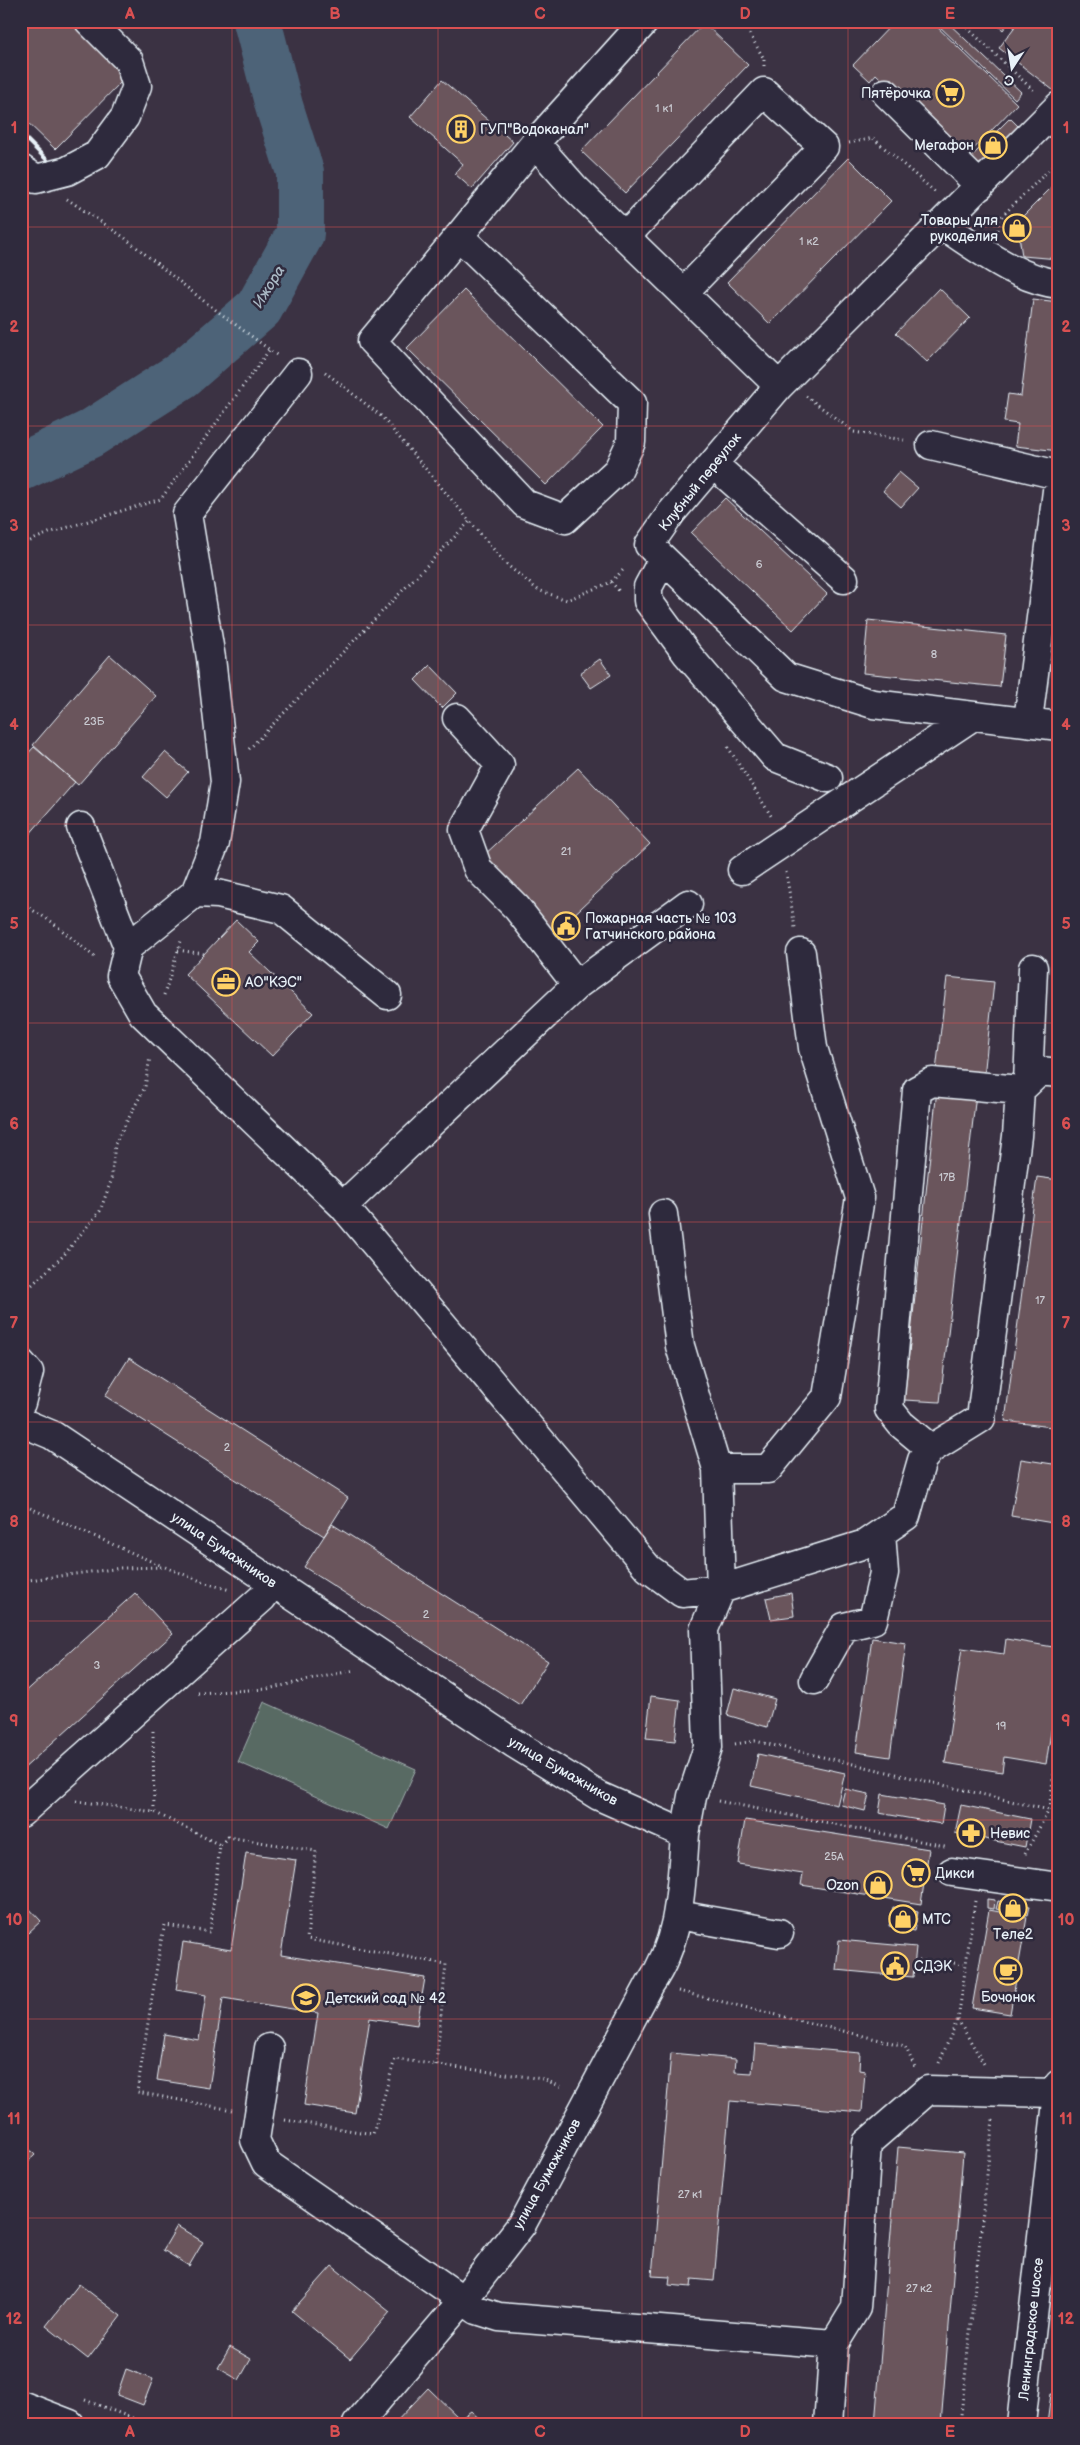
<svg xmlns="http://www.w3.org/2000/svg" width="1080" height="2445" font-family="'Balsamiq Sans',sans-serif">
<rect width="100%" height="100%" fill="#3b3243"/>
<filter id="ink" filterUnits="userSpaceOnUse"><feTurbulence type="fractalNoise" baseFrequency=".02" numOctaves="2"/><feDisplacementMap in="SourceGraphic" scale="10" xChannelSelector="R" yChannelSelector="G"/><feConvolveMatrix kernelMatrix="1 2 1 2 8 2 1 2 1" color-interpolation-filters="sRGB"/></filter>
<g filter="url(#ink)">
<path fill="#586a63" stroke="#a0aeae" d="M264,1702L416,1769L389,1829L238,1762Z"/>
<g fill="none" stroke-linecap="round" stroke-linejoin="round">
<path stroke="#4d6478" stroke-width="48" d="M21,467L90,434L182,375L259,308L300,234V172L279,106L257,21"/>
</g>
<path fill="#6b545b" stroke="#e8f1f8" d="M21,21H74L129,74L55,149L21,116Z
M895,21H931L1017,104L964,159L876,74L870,81L853,65Z
M946,21L1021,92L1015,99L935,22Z
M993,21H1010L1003,30Z
M1019,21H1059L1058,94L999,48Z
M704,23L748,65L625,193L581,151Z
M442,80L513,142L472,189L455,174L463,164L410,117Z
M1010,118L1020,128L976,171L966,162Z
M848,158L891,201L770,324L727,282Z
M1059,180V259L1022,256L1017,222Z
M939,288L970,318L927,362L896,333Z
M464,290L603,427L546,485L407,348Z
M1033,299L1059,302V451L1015,446L1018,424L1004,422L1008,394L1021,396Z
M899,472L918,488L901,507L883,491Z
M725,498L827,594L793,630L691,533Z
M868,620L1006,635L1000,687L863,673Z
M110,655L156,696L78,785L33,745Z
M600,659L611,675L591,688L580,673Z
M430,665L457,693L442,708L415,680Z
M34,747L75,782L21,844V761Z
M165,752L188,772L166,797L143,777Z
M578,768L650,844L554,933L482,857Z
M236,920L259,942L249,952L313,1013L272,1056L185,974Z
M947,977L994,982L984,1077L936,1071Z
M1059,984V1040L1053,1039Z
M937,1089L976,1094L940,1402L904,1400Z
M1037,1177L1059,1180V1428L1005,1421Z
M129,1358L348,1498L324,1536L105,1396Z
M1021,1459L1059,1465V1524L1011,1516Z
M332,1524L548,1661L520,1705L304,1567Z
M135,1593L173,1634L21,1771V1696Z
M791,1593L794,1616L771,1619L766,1598Z
M872,1638L906,1643L890,1757L856,1752Z
M1006,1639L1059,1648V1680L1046,1764L1004,1757L1002,1772L945,1763L962,1648L1004,1654Z
M734,1688L775,1699L767,1727L727,1715Z
M651,1696L680,1700L675,1741L646,1738Z
M758,1754L845,1773L837,1805L751,1786Z
M845,1789L869,1794L865,1811L841,1805Z
M882,1794L944,1805L941,1824L879,1813Z
M961,1805L1030,1819L1025,1847L955,1833Z
M745,1820L929,1849L921,1904L801,1885L803,1874L738,1864Z
M246,1853L296,1860L281,1955L425,1978L417,2025L370,2018L355,2113L304,2105L318,2013L223,1998L209,2088L157,2080L164,2034L199,2040L206,1995L176,1990L183,1942L231,1950Z
M987,1899L995,1900L994,1909L987,1908Z
M998,1901L1030,1906L1028,1915L996,1909Z
M25,1904L41,1921L28,1933L21,1926V1907Z
M893,1907L918,1912L914,1931L889,1926Z
M989,1910L1027,1917L1010,2014L972,2008Z
M839,1940L916,1947L913,1977L836,1970Z
M755,2044L860,2053L859,2070L865,2071L862,2112L730,2101L714,2281L692,2279L691,2287L669,2285L670,2277L652,2276L671,2053L736,2059L735,2072L752,2073Z
M21,2140L35,2155L21,2168Z
M898,2147L963,2153L941,2424H875Z
M177,2226L203,2242L189,2266L163,2250Z
M332,2266L390,2312L350,2359L292,2311Z
M79,2284L121,2316L88,2359L46,2326Z
M230,2347L251,2359L239,2380L218,2368Z
M126,2369L153,2379L143,2405L117,2395Z
M428,2388L460,2419L471,2411L485,2424H394Z
M1051,2394L1059,2395V2424H1047Z"/>
<g fill="none" stroke-linecap="round" stroke-linejoin="round">
<g stroke="#e8f1f8" stroke-width="31">
<path id="minor" d="M886,93L980,186
M1059,106L779,386L672,512L649,545L786,677L873,704L1059,726
M535,143L574,187L779,386
M21,169L36,179L67,171L97,155L125,117L137,86L129,61L89,21
M942,225C978,248 1016,279 1059,284
M459,236L372,341L525,504L565,519L618,470L631,442L632,403L459,236L535,143L645,21
M626,236L764,92L824,147L683,293
M298,373L187,514L211,658L225,782L215,843L195,893L128,947L121,976L143,1014L343,1206L648,1568L682,1593L721,1589L865,1544L906,1516L922,1460L931,1449L981,1418L1017,1136L1020,1090L1040,1071L1059,1073
M931,445L1058,475
M713,464L844,579
M663,559L648,587V601L687,654L775,757L828,778
M457,718L500,765L464,830L478,869L517,908L577,985
M1028,721L1059,475
M81,827L128,947
M742,870L973,716
M195,893L218,894L281,909L387,995
M1028,1082L1033,968
M343,1206L577,985L688,904
M663,1214L680,1346L717,1469
M21,1363L29,1372L21,1403
M21,1422L52,1435L515,1744L599,1796L685,1834C681,1886 681,1940 650,1984L522,2224L463,2300L357,2424
M931,1449L901,1424L889,1409L917,1090L932,1082L1020,1090
M814,1680L844,1627L873,1620L884,1573L881,1533
M21,1813L262,1598L273,1583
M685,1834L692,1796L708,1747L704,1629L721,1589L717,1469H768L827,1397L860,1198L813,1048L801,953
M952,1872L1059,1887
M678,1915L779,1933
M269,2048L255,2140L266,2163L463,2300L477,2310L499,2317L834,2344L828,2424
M834,2344L856,2308L867,2143L928,2090L1058,2093
M21,2405L70,2424"/>
</g>
<g stroke="#e8f1f8" stroke-width="31">
<path id="major" d="M1021,2424L1059,2084"/>
</g>
<path stroke="#e8f1f8" stroke-width="3" stroke-dasharray="1 4" stroke-linecap="butt" d="M742,21L764,59V67
M960,21L1036,93
M849,143L873,138L935,192
M67,199L125,238L205,302L278,356
M998,230V220L1059,160
M325,372L381,416L506,564L538,590L567,600L611,582L625,568
M806,396L854,432L904,440
M21,545L49,533L161,499L270,349
M611,582L621,593
M728,747L773,819
M249,749L469,522
M786,872L795,928
M21,903L52,922L97,959
M178,950L204,954
M164,995L181,941
M21,1295L63,1256L100,1211L111,1181L115,1144L145,1087L150,1057
M21,1504L162,1566
M21,1581L121,1568L165,1567L206,1583L230,1590
M198,1693L267,1689L355,1670
M1056,1695L1059,1696
M153,1731L154,1812
M735,1744L755,1741L1049,1810
M76,1801L154,1812L220,1845
M718,1801L945,1846
M1025,1854L1049,1810L1059,1734
M975,1901L958,2020L984,2064
M919,1960L964,1964
M678,1991L905,2046L915,2067
M939,2063L957,2021
M232,2110L137,2092L161,1941L165,1925L210,1932L220,1845L228,1837L316,1851L307,1939L446,1964L436,2065
M285,2120L373,2134L395,2059L543,2079L564,2088
M85,2400L148,2424
M960,2424L993,2119"/>
<use href="#minor" stroke="#2f2a3d" stroke-width="28"/>
<use href="#major" stroke="#2f2a3d" stroke-width="28"/>
<path stroke="#e8f1f8" stroke-width="4" d="M21,134L47,160"/>
</g>
</g>
<path fill="none" stroke="#da5052" stroke-width="1" stroke-opacity="0.55" d="M232,21V2424M438,21V2424M642,21V2424M848,21V2424M21,227H1059M21,426H1059M21,625H1059M21,824H1059M21,1023H1059M21,1222H1059M21,1422H1059M21,1621H1059M21,1820H1059M21,2019H1059M21,2218H1059"/>
<defs>
<g id="supermarket-ring" transform="scale(1.4375)"><circle r="9.5" fill="#2f2a3d" stroke="#ffd166" stroke-width="1.5"/><path d="M-6-5.5h2.5l.6 2H6L4.5 2H-2.5L-4.4-4H-6ZM-1.5 3.2a1.3 1.3 0 1 0 .1 0ZM3 3.2a1.3 1.3 0 1 0 .1 0Z" fill="#ffd166"/></g>
<g id="building-ring" transform="scale(1.4375)"><circle r="9.5" fill="#2f2a3d" stroke="#ffd166" stroke-width="1.5"/><path d="M-4-6H4V6H1V3H-1V6H-4ZM-2.5-4.3h1.7v1.8h-1.7ZM.8-4.3h1.7v1.8H.8ZM-2.5-1h1.7V.8h-1.7ZM.8-1h1.7V.8H.8Z" fill="#ffd166"/></g>
<g id="shop-ring" transform="scale(1.4375)"><circle r="9.5" fill="#2f2a3d" stroke="#ffd166" stroke-width="1.5"/><path d="M-5-2.5h2.3a2.7 3.5 0 0 1 5.4 0H5L5.5 6h-11ZM-1.5-2.5h3a1.5 2.3 0 0 0-3 0Z" fill="#ffd166"/></g>
<g id="civic-ring" transform="scale(1.4375)"><circle r="9.5" fill="#2f2a3d" stroke="#ffd166" stroke-width="1.5"/><path d="M-.6-6.5H3V-4.5H.6V-3L4-1V1h2V6H-6V1h2V-1L-.6-3ZM-1.2 2.5V6h2.4V2.5Z" fill="#ffd166"/></g>
<g id="office-ring" transform="scale(1.4375)"><circle r="9.5" fill="#2f2a3d" stroke="#ffd166" stroke-width="1.5"/><path d="M-6-3h4V-5.5h4V-3h4V5H-6ZM-1-4.5V-3h2v-1.5ZM-6 0V1H6V0Z" fill="#ffd166"/></g>
<g id="pharmacy-ring" transform="scale(1.4375)"><circle r="9.5" fill="#2f2a3d" stroke="#ffd166" stroke-width="1.5"/><path d="M-2-6h4v4h4v4h-4v4h-4v-4h-4v-4h4Z" fill="#ffd166"/></g>
<g id="cafe-ring" transform="scale(1.4375)"><circle r="9.5" fill="#2f2a3d" stroke="#ffd166" stroke-width="1.5"/><path d="M-5.5-4.5H6V0H3Q3 3.5 0 3.5H-2.5Q-5.5 3.5-5.5 0ZM3-3.2v2h1.7v-2ZM-6 4.5H4V6H-6Z" fill="#ffd166"/></g>
<g id="school-ring" transform="scale(1.4375)"><circle r="9.5" fill="#2f2a3d" stroke="#ffd166" stroke-width="1.5"/><path d="M0-5L7-2L0 1L-7-2ZM-4 1L0 2.5L4 1V4Q0 6-4 4Z" fill="#ffd166"/></g>
</defs>
<g fill-rule="evenodd">
<use href="#supermarket-ring" x="950" y="93"/>
<use href="#building-ring" x="461" y="129"/>
<use href="#shop-ring" x="993" y="145"/>
<use href="#shop-ring" x="1017" y="228"/>
<use href="#civic-ring" x="566" y="926"/>
<use href="#office-ring" x="226" y="982"/>
<use href="#pharmacy-ring" x="971" y="1833"/>
<use href="#supermarket-ring" x="916" y="1873"/>
<use href="#shop-ring" x="878" y="1885"/>
<use href="#shop-ring" x="1013" y="1908"/>
<use href="#shop-ring" x="903" y="1919"/>
<use href="#civic-ring" x="895" y="1966"/>
<use href="#cafe-ring" x="1008" y="1971"/>
<use href="#school-ring" x="306" y="1998"/>
</g>
<g text-anchor="middle" dominant-baseline="central" stroke-width="5" stroke-linejoin="round" paint-order="stroke">
<g font-size="11" fill="#c9cad1">
<text x="664" y="108">1 к1</text>
<text x="809" y="241">1 к2</text>
<text x="759" y="564">6</text>
<text x="934" y="654">8</text>
<text x="94" y="721">23Б</text>
<text x="566" y="851">21</text>
<text x="947" y="1177">17В</text>
<text x="1040" y="1300">17</text>
<text x="227" y="1447">2</text>
<text x="426" y="1614">2</text>
<text x="97" y="1665">3</text>
<text x="1001" y="1726">19</text>
<text x="834" y="1856">25А</text>
<text x="690" y="2194">27 к1</text>
<text x="919" y="2288">27 к2</text>
</g>
<g font-size="14" fill="#e8f1f8" stroke="#2f2a3d" text-anchor="start">
<text x="931" y="93" text-anchor="end">Пятёрочка</text>
<text x="480" y="129">ГУП"Водоканал"</text>
<text x="974" y="145" text-anchor="end">Мегафон</text>
<text x="998" y="220" text-anchor="end">Товары для<tspan x="998" dy="16">рукоделия</tspan></text>
<text x="585" y="918">Пожарная часть № 103<tspan x="585" dy="16">Гатчинского района</tspan></text>
<text x="245" y="982">АО"КЭС"</text>
<text x="990" y="1833">Невис</text>
<text x="935" y="1873">Дикси</text>
<text x="859" y="1885" text-anchor="end">Ozon</text>
<text x="922" y="1919">МТС</text>
<text x="1013" y="1934" text-anchor="middle">Теле2</text>
<text x="914" y="1966">СДЭК</text>
<text x="1008" y="1997" text-anchor="middle">Бочонок</text>
<text x="325" y="1998">Детский сад № 42</text>
</g>
<g font-size="14" fill="#e8f1f8" stroke="#2f2a3d">
<text transform="translate(700 482) rotate(-51)">Клубный переулок</text>
<text transform="translate(224 1550) rotate(34)">улица Бумажников</text>
<text transform="translate(563 1771) rotate(30)">улица Бумажников</text>
<text transform="translate(547 2174) rotate(-61)">улица Бумажников</text>
<text transform="translate(1031 2329) rotate(-84)">Ленинградское шоссе</text>
</g>
<g font-size="15" font-style="italic" fill="#aab9c5" stroke="#2f2a3d">
<text transform="translate(269 287) rotate(-58)">Ижора</text>
</g>
</g>
<rect width="1080" height="2445" fill="none" stroke="#2f2a3d" stroke-width="55"/>
<g transform="translate(1012 68) rotate(192)" stroke="#2f2a3d" stroke-width="4" paint-order="stroke">
<path d="M0-4L9 19L0 12L-9 19Z" fill="#e8f1f8"/>
<text y="-8" font-size="14" font-weight="bold" text-anchor="middle" fill="#e8f1f8">С</text>
</g>
<rect x="28" y="28" width="1024" height="2390" fill="none" stroke="#da5052" stroke-width="2"/>
<g font-size="16" text-anchor="middle" font-weight="bold" fill="#da5052">
<text x="130" y="19">A</text>
<text x="335" y="19">B</text>
<text x="540" y="19">C</text>
<text x="745" y="19">D</text>
<text x="950" y="19">E</text>
<text x="14" y="133">1</text>
<text x="1066" y="133">1</text>
<text x="14" y="332">2</text>
<text x="1066" y="332">2</text>
<text x="14" y="531">3</text>
<text x="1066" y="531">3</text>
<text x="14" y="730">4</text>
<text x="1066" y="730">4</text>
<text x="14" y="929">5</text>
<text x="1066" y="929">5</text>
<text x="14" y="1129">6</text>
<text x="1066" y="1129">6</text>
<text x="14" y="1328">7</text>
<text x="1066" y="1328">7</text>
<text x="14" y="1527">8</text>
<text x="1066" y="1527">8</text>
<text x="14" y="1726">9</text>
<text x="1066" y="1726">9</text>
<text x="14" y="1925">10</text>
<text x="1066" y="1925">10</text>
<text x="14" y="2124">11</text>
<text x="1066" y="2124">11</text>
<text x="14" y="2324">12</text>
<text x="1066" y="2324">12</text>
<text x="130" y="2437">A</text>
<text x="335" y="2437">B</text>
<text x="540" y="2437">C</text>
<text x="745" y="2437">D</text>
<text x="950" y="2437">E</text>
</g>
</svg>
